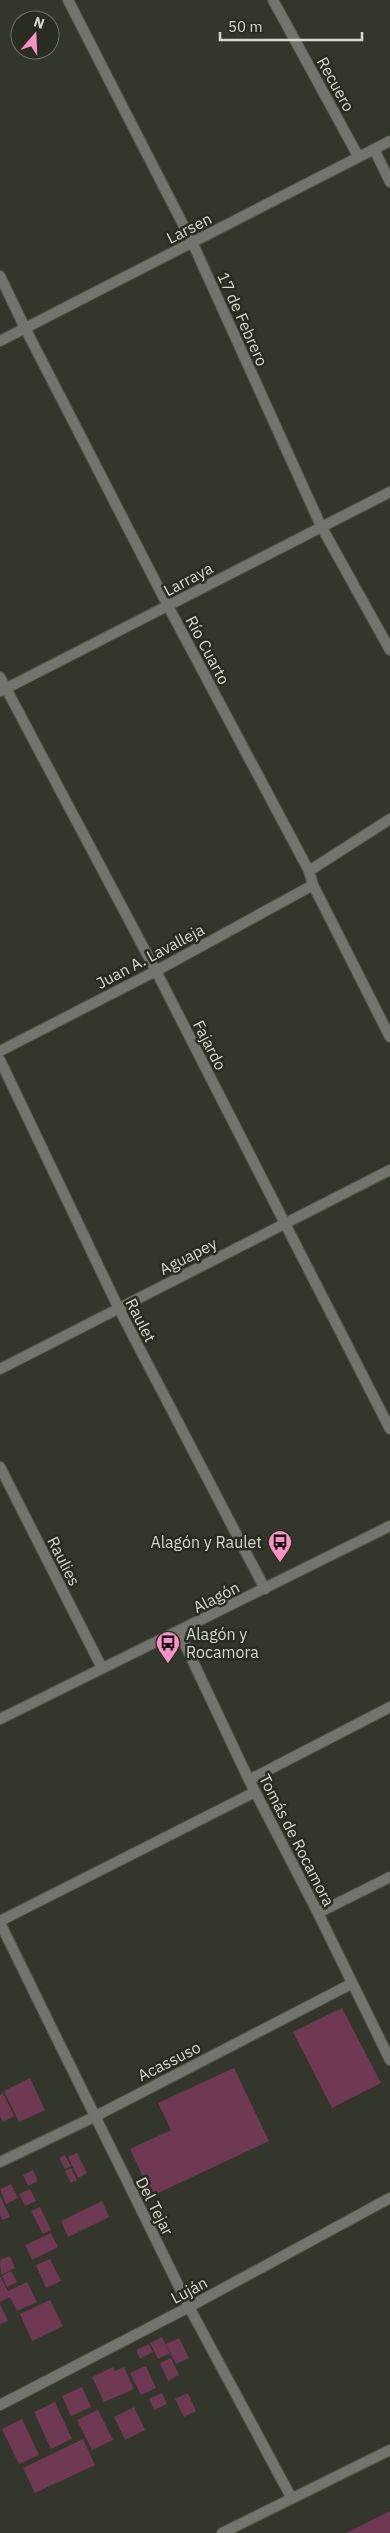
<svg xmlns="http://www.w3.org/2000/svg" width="390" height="2533" font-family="'IBM Plex Sans',sans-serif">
<rect width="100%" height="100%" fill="#33362a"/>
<path fill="#703953" d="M342,2008L381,2083L332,2108L293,2032Z
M234,2068L269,2141L152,2196L130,2149L171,2130L158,2103Z
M30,2078L45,2110L19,2122L4,2091Z
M3,2093L14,2116L3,2122L0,2116V2095Z
M77,2153L87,2173L78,2178L68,2157Z
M65,2155L71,2166L65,2169L59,2158Z
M71,2168L77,2180L71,2183L65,2171Z
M33,2170L38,2181L28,2186L23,2175Z
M11,2184L18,2198L6,2204L0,2189Z
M30,2189L36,2201L25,2206L19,2194Z
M0,2196L10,2217L2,2220L0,2215Z
M102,2201L109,2217L68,2237L61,2221Z
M40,2207L51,2230L43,2234L31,2211Z
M51,2233L58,2247L32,2260L25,2245Z
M10,2256L15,2268L1,2275L0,2260Z
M50,2259L61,2281L46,2288L36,2265Z
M11,2271L17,2282L7,2287L2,2276Z
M0,2276L8,2291L27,2282L37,2302L17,2311L10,2297L0,2302Z
M50,2300L63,2326L32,2341L20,2314Z
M0,2304L8,2321L0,2324Z
M162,2337L170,2353L158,2359L150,2343Z
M179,2338L189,2358L176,2364L166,2344Z
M149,2344L153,2352L140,2359L136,2350Z
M171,2358L179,2375L168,2381L160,2363Z
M146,2366L156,2388L141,2395L130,2373Z
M113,2367L115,2371L124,2367L134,2389L104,2402L92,2377Z
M82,2387L91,2407L71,2416L62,2396Z
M162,2393L167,2404L154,2410L149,2399Z
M188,2393L196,2411L184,2417L175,2399Z
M55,2402L72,2439L51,2449L34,2412Z
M134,2407L145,2430L125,2440L114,2417Z
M98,2410L113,2440L92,2450L77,2420Z
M22,2419L39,2455L19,2464L2,2429Z
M83,2439L95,2465L35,2493L23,2468Z
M390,2511V2533H346Z"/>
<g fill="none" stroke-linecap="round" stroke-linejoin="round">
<g stroke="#505348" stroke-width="12">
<path id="street" d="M68,0L193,244L321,526L390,650
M273,0L358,156
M374,149L390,182
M0,276L25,328L168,606L309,871L313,885L390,1037
M0,341L390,141
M0,677L156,971L390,1429
M1,691L390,492
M309,871L390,819
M0,1051L156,971L313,885
M0,1060L119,1309L265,1589
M0,1369L390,1170
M0,1467L102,1668
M179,1632L249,1780L318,1913L390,2060
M0,1719L390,1526
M249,1780L390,1707
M318,1913L390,1877
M0,1921L255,1792
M0,1923L189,2307L291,2497
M0,2162L94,2117L351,1984
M0,2405L189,2307L390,2198
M222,2533L390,2450"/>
</g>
<use href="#street" stroke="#73746e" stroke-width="10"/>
</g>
<defs>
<g id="bus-pin" transform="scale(1.25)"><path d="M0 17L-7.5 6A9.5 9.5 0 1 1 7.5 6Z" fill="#fc8fc3" stroke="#292c21"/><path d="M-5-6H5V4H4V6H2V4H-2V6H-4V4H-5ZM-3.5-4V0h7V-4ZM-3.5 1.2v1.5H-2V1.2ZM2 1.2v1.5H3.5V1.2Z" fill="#111"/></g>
</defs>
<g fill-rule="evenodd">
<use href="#bus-pin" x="280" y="1542"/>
<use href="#bus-pin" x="168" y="1643"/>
</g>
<g text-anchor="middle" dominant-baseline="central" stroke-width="5" stroke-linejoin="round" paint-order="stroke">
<g font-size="16" fill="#d6d8d1" stroke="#292c21">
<text transform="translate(336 84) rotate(61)">Recuero</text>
<text transform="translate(189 228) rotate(-27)">Larsen</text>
<text transform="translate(243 319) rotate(66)">17 de Febrero</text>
<text transform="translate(188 579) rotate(-28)">Larraya</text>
<text transform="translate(208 650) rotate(62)">Río Cuarto</text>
<text transform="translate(150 956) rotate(-28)">Juan A. Lavalleja</text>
<text transform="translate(210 1045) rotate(63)">Fajardo</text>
<text transform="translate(188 1256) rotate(-27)">Aguapey</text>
<text transform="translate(141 1320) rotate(63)">Raulet</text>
<text transform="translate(64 1561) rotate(63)">Raulies</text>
<text transform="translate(216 1597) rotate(-27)">Alagón</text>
<text transform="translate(297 1840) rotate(63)">Tomás de Rocamora</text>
<text transform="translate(169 2061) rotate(-27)">Acassuso</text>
<text transform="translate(155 2206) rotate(63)">Del Tejar</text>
<text transform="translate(189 2290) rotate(-28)">Luján</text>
</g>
<g font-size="16" fill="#d6d8d1" stroke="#292c21" text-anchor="end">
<text x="262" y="1542">Alagón y Raulet</text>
<text x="186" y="1634" text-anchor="start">Alagón y<tspan x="186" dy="18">Rocamora</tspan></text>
</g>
</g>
<g transform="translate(35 35) rotate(19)"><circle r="24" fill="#292c21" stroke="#6e7167"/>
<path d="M0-4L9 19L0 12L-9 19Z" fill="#fc8fc3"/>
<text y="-8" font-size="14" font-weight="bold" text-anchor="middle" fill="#d6d8d1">N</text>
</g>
<path d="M220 32v8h142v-8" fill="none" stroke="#d6d8d1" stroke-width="2.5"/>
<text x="228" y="32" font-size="15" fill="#d6d8d1" stroke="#292c21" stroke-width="4" paint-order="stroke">50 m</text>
</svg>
